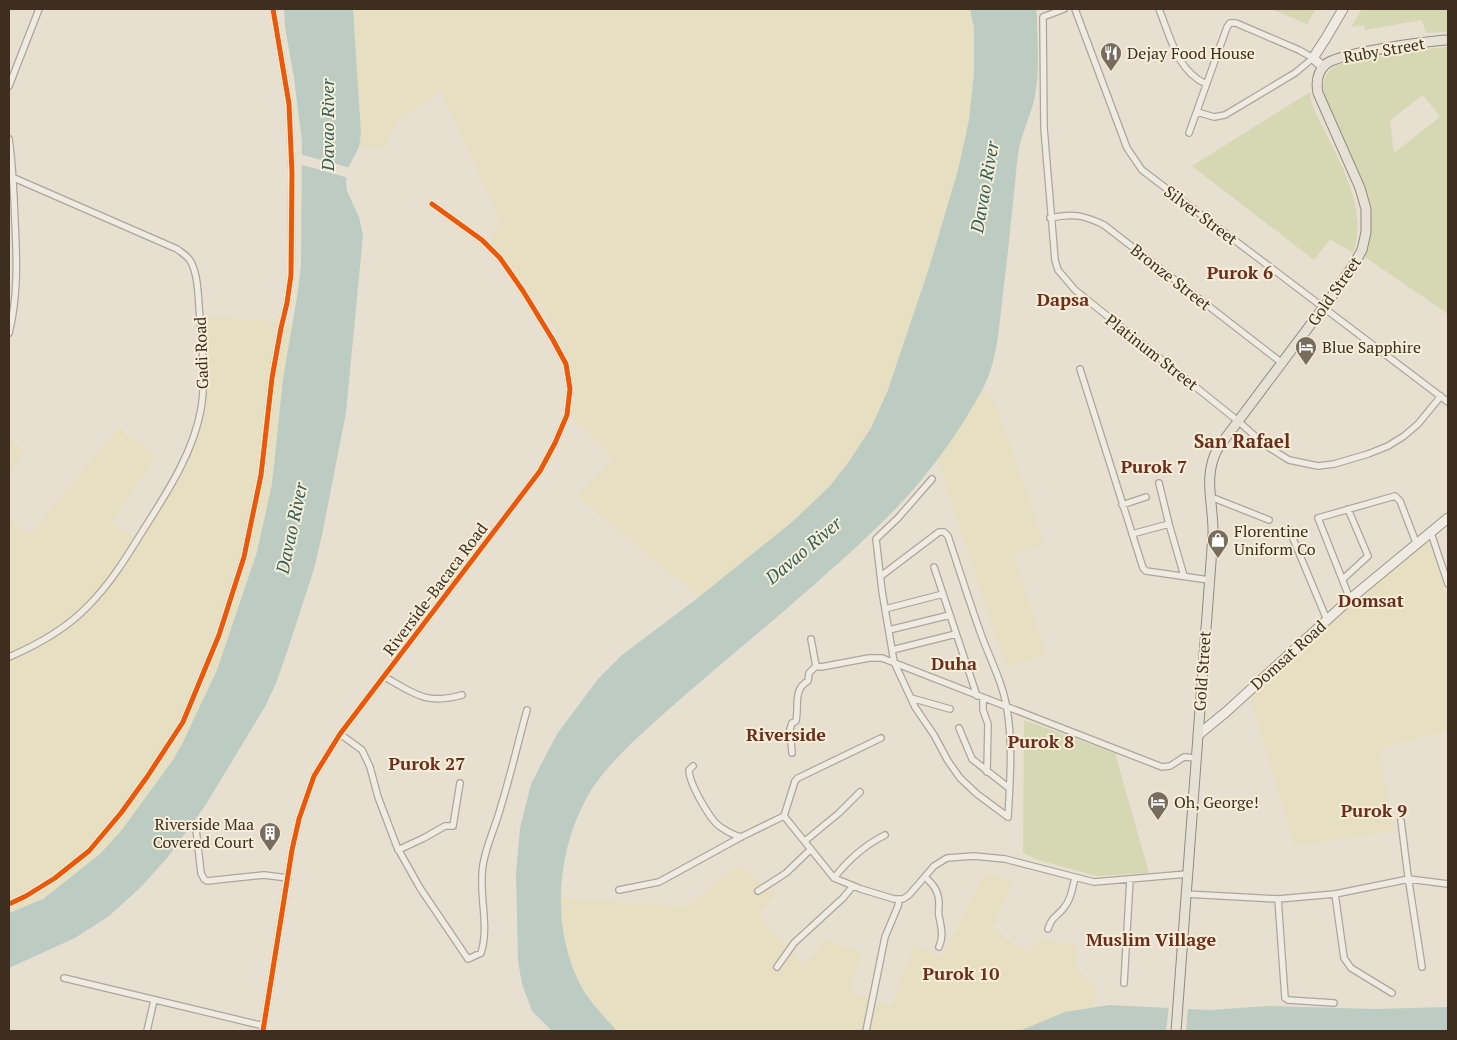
<svg xmlns="http://www.w3.org/2000/svg" width="1457" height="1040" font-family="'PT Serif',serif">
<rect width="100%" height="100%" fill="#e7e0d1"/>
<path fill="#e6dfc2" d="M353,9H970L974,28V73L969,120L958,170L929,268L888,391L871,428L848,463L829,487L792,522L699,597L577,496L613,459L572,417L575,389L572,368L559,336L536,299L510,263L490,242L496,231L499,221L497,213L441,92L399,120L384,148L376,150L359,147L361,133Z
M206,315L293,323L283,379L272,484L257,552L217,670L183,742L173,760L121,831L100,854L43,899L9,913V515L29,535L118,428L157,455L112,523L139,541L177,482L197,439L206,397L208,366Z
M983,389L995,402L1045,544L1014,555L1047,655L1006,668L937,459Z
M9,438L25,453L9,473Z
M1429,543L1448,598V731L1380,748L1394,831L1295,847L1249,695L1382,577L1387,569Z
M739,865L775,892L760,918L806,965L826,940L862,951L850,992L891,1006L914,944L941,957L985,873L1014,882L992,928L1028,952L1038,939L1078,944L1074,969L1097,985L1094,1006L1065,1012L1019,1031H617L594,1005L581,985L569,956L563,923L561,897L685,907Z"/>
<path fill="#d6d7b3" fill-rule="evenodd" d="M1271,9H1316L1307,24Z
M1362,9H1448V32L1426,33L1422,20L1365,30L1364,25L1351,27Z
M1448,47V314L1365,257L1371,232V207L1365,189L1324,94C1321,78 1328,68 1343,63L1424,49ZM1423,95L1440,117L1394,153L1390,120Z
M1310,92L1312,104C1331,150 1371,202 1353,253L1330,239L1314,260L1192,166Z
M1024,720L1115,753L1149,873L1097,876L1038,860L1023,853Z"/>
<path fill="#bcccc2" d="M284,9H353L361,133L359,147L347,170L346,182L347,191L359,217L363,235L346,413L322,535L314,569L286,655L276,683L266,705L205,806L168,857L140,888L109,916L75,938L9,968V913L43,899L100,854L121,831L173,760L183,742L217,670L257,552L272,484L283,379L298,291L301,264L302,142L294,78L285,27Z
M970,9H1036L1037,18C1037,43 1040,71 1035,96C1031,116 1021,134 1018,154C1013,200 1009,247 1003,293C999,325 998,363 981,392C962,427 938,461 912,491C880,527 843,559 807,591C758,634 708,674 660,717C633,742 601,769 584,803C556,857 552,929 580,984C589,1002 604,1016 617,1031H552L532,1011L522,984L518,961L516,873L520,828L531,784L557,734L598,679L622,655L699,597L792,522L829,487L848,463L871,428L888,390L929,268L958,170L969,120L974,73V28Z
M1109,1005L1210,1010L1268,1006L1374,1009L1448,1007V1031H1019L1065,1012Z"/>
<path fill="#e7e0d1" d="M299,154L351,168L349,178L299,164Z
M1169,1005L1188,1007L1186,1031H1166Z"/>
<g fill="none" stroke-linecap="round" stroke-linejoin="round">
<g stroke="#ada599" stroke-width="8">
<path id="street" d="M1064,9L1043,17L1044,128L1055,260L1058,270L1075,290L1238,421L1265,445L1289,460L1318,466L1334,464L1368,454L1388,446L1404,436L1418,424L1441,396
M1075,9L1127,148L1142,170L1448,402
M1159,9C1170,36 1177,71 1206,84
M9,86L39,9
M1189,133L1227,27L1230,23H1236L1299,50L1313,58L1295,73L1225,115L1214,117L1197,112
M9,139C13,167 14,194 15,223C17,260 18,297 9,333
M1050,218C1072,213 1084,215 1104,225L1282,363
M1080,369L1143,568L1146,571L1209,580
M932,479L898,518L876,539L882,591L894,662L915,707L934,735L948,761L960,778L977,794L1008,817
M1159,483L1169,524L1184,576
M1211,497L1269,520
M1122,505L1146,497
M1289,529L1327,620
M1431,533L1448,584
M1132,534L1169,524
M934,567L977,696
M881,576L939,532H944L948,536C959,569 970,604 982,637C991,661 1003,684 1007,709C1013,744 1010,782 1008,817
M1343,579L1368,556L1348,509
M1350,599L1318,518L1395,496L1400,501L1417,545
M885,609L943,594
M889,630L950,615
M811,639L816,666L821,667L869,658H882L1162,767L1170,766L1184,757L1196,758
M892,650L956,634
M9,657C37,645 67,628 88,606C110,584 126,558 142,532C166,494 193,454 201,409C206,379 202,349 200,318C198,301 199,277 191,262C188,256 182,253 177,249L14,178
M385,677C414,694 427,705 462,695
M911,698L950,709
M983,698V710L988,724L987,772
M959,728L972,759L1009,788
M340,734L362,750L370,767L378,797L397,847L420,888L468,959L481,953C490,925 478,894 483,865C486,845 496,826 501,806C511,774 518,742 527,710
M792,753L790,729L792,723L796,721C799,706 793,689 808,681L809,673L816,666
M693,766L689,770C689,783 709,818 719,826C726,831 733,835 741,837
M784,816L795,781L798,778L881,738
M1401,821L1408,876L1422,967
M196,829L201,873L204,879L207,881L264,875L288,878
M805,841L839,813L860,792
M398,850L424,838L445,826H453L460,783
M925,877C934,885 939,892 939,904C939,908 938,913 939,916C941,928 944,935 939,947
M834,878C848,860 865,845 885,835
M619,890L659,882L741,837L784,816L834,878L861,889L894,899H903L909,895L934,866L947,858L974,856L1005,859L1094,882L1187,874
M758,891L786,873L811,849
M1186,894L1278,899L1335,894L1409,879L1448,884
M1335,894L1344,958L1351,968L1392,993
M1278,899L1285,998L1288,1000L1334,1003
M9,904L26,896L55,878L89,851L121,813L147,777L183,722L219,635L244,557L261,475L272,378L281,328L287,303L291,275L292,173L289,104L273,9
M1048,929C1052,917 1055,918 1063,909C1071,900 1072,889 1075,878
M777,967L794,943L843,898L853,886
M64,978L264,1026
M1124,983L1130,879
M147,1031L154,1000
M263,1031L292,850L299,819L314,776L340,734L540,471L555,443L567,415L570,389L566,364L553,340L523,291L500,258L482,240L432,204
M866,1031L885,937L898,906L899,900"/>
</g>
<g stroke="#9c958a" stroke-width="11">
<path id="secondary" d="M1323,67L1313,58L1326,38L1343,9
M1198,735L1226,712L1350,599L1448,518"/>
</g>
<g stroke="#928b80" stroke-width="11">
<path id="primary" d="M1176,1031L1213,535C1214,504 1202,477 1218,448L1335,292L1353,266L1362,250L1366,232V209L1360,188L1318,93C1316,83 1317,72 1326,64C1339,53 1428,41 1448,40"/>
</g>
<use href="#street" stroke="#efebe3" stroke-width="5.5"/>
<use href="#secondary" stroke="#efebe3" stroke-width="9"/>
<use href="#primary" stroke="#e6e1d4" stroke-width="9"/>
<g stroke="#f7eed8" stroke-width="8">
<path id="cycleway" d="M9,904L26,896L55,878L89,851L121,813L147,777L183,722L219,635L244,557L261,475L272,378L281,328L287,303L291,275L292,173L289,104L273,9
M263,1031L292,850L299,819L314,776L340,734L540,471L555,443L567,415L570,389L566,364L553,340L523,291L500,258L482,240L432,204"/>
</g>
<use href="#cycleway" stroke="#e8590c" stroke-width="5"/>
</g>
<defs>
<g id="restaurant-pin" transform="scale(1.125)"><path d="M0 17L-7.5 6A9.5 9.5 0 1 1 7.5 6Z" fill="#786c5e" stroke="#f7eed8"/><path d="M-5-6h1v4h1v-4h1v4h1v-4h1v5L-1.5 .5V6h-2V.5L-5-1ZM5-6V6H3V1.5H1.5Q1.5-4 5-6Z" fill="#fff"/></g>
<g id="hotel-pin" transform="scale(1.125)"><path d="M0 17L-7.5 6A9.5 9.5 0 1 1 7.5 6Z" fill="#786c5e" stroke="#f7eed8"/><path d="M-6-4.5h1.5V1H6V5H4.5V3h-9V5H-6ZM-4 0a1.8 1.8 0 1 1 3.6 0ZM.5 0V-2.5h3Q6-2.5 6 0Z" fill="#fff"/></g>
<g id="shop-pin" transform="scale(1.125)"><path d="M0 17L-7.5 6A9.5 9.5 0 1 1 7.5 6Z" fill="#786c5e" stroke="#f7eed8"/><path d="M-5-2.5h2.3a2.7 3.5 0 0 1 5.4 0H5L5.5 6h-11ZM-1.5-2.5h3a1.5 2.3 0 0 0-3 0Z" fill="#fff"/></g>
<g id="building-pin" transform="scale(1.125)"><path d="M0 17L-7.5 6A9.5 9.5 0 1 1 7.5 6Z" fill="#786c5e" stroke="#f7eed8"/><path d="M-4-6H4V6H1V3H-1V6H-4ZM-2.5-4.3h1.7v1.8h-1.7ZM.8-4.3h1.7v1.8H.8ZM-2.5-1h1.7V.8h-1.7ZM.8-1h1.7V.8H.8Z" fill="#fff"/></g>
</defs>
<g fill-rule="evenodd">
<use href="#restaurant-pin" x="1111" y="53"/>
<use href="#hotel-pin" x="1306" y="347"/>
<use href="#shop-pin" x="1218" y="540"/>
<use href="#hotel-pin" x="1158" y="802"/>
<use href="#building-pin" x="270" y="833"/>
</g>
<g text-anchor="middle" dominant-baseline="central" stroke-width="4" stroke-linejoin="round" paint-order="stroke">
<g font-size="16" fill="#3d2e20" stroke="#f7eed8">
<text transform="translate(1384 50) rotate(-10)">Ruby Street</text>
<text transform="translate(1201 215) rotate(37)">Silver Street</text>
<text transform="translate(1171 277) rotate(38)">Bronze Street</text>
<text transform="translate(1334 291) rotate(-55)">Gold Street</text>
<text transform="translate(1152 352) rotate(38)">Platinum Street</text>
<text transform="translate(201 353) rotate(-92)">Gadi Road</text>
<text transform="translate(435 589) rotate(-53)">Riverside-Bacaca Road</text>
<text transform="translate(1288 655) rotate(-42)">Domsat Road</text>
<text transform="translate(1202 671) rotate(-86)">Gold Street</text>
</g>
<g font-size="16" fill="#3d2e20" stroke="#f7eed8" text-anchor="start">
<text x="1127" y="53">Dejay Food House</text>
<text x="1322" y="347">Blue Sapphire</text>
<text x="1234" y="531">Florentine<tspan x="1234" dy="18">Uniform Co</tspan></text>
<text x="1174" y="802">Oh, George!</text>
<text x="254" y="824" text-anchor="end">Riverside Maa<tspan x="254" dy="18">Covered Court</tspan></text>
</g>
<g font-size="18" font-style="italic" fill="#2f5d5a" stroke="#f7eed8">
<text transform="translate(327 125) rotate(-90)">Davao River</text>
<text transform="translate(984 187) rotate(-80)">Davao River</text>
<text transform="translate(291 528) rotate(-78)">Davao River</text>
<text transform="translate(803 550) rotate(-40)">Davao River</text>
</g>
<g font-size="18" font-weight="bold" fill="#6b2e1e" stroke="#f7eed8">
<text x="1240" y="272">Purok 6</text>
<text x="1063" y="299">Dapsa</text>
<text x="1154" y="466">Purok 7</text>
<text x="1371" y="600">Domsat</text>
<text x="954" y="663">Duha</text>
<text x="786" y="734">Riverside</text>
<text x="1041" y="741">Purok 8</text>
<text x="427" y="763">Purok 27</text>
<text x="1374" y="810">Purok 9</text>
<text x="1151" y="939">Muslim Village</text>
<text x="961" y="973">Purok 10</text>
</g>
<g font-size="19" font-weight="bold" fill="#6b2e1e" stroke="#f7eed8">
<text x="1242" y="440">San Rafael</text>
</g>
</g>
<rect width="1457" height="1040" fill="none" stroke="#3d2e20" stroke-width="20"/>
</svg>
